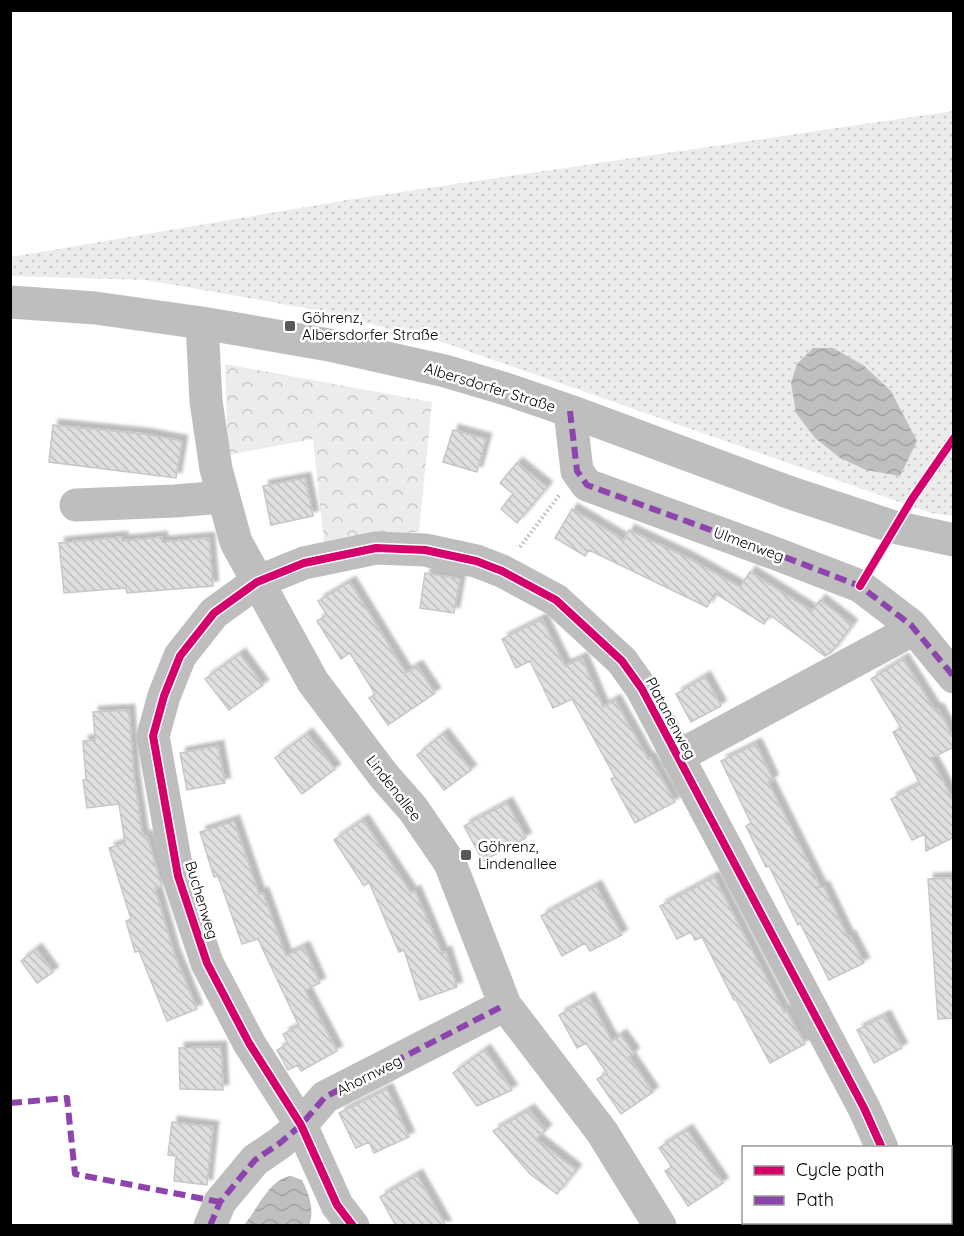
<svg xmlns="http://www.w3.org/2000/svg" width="964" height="1236" font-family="Quicksand,sans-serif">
<defs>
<pattern id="grass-dots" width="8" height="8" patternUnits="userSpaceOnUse" patternTransform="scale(1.5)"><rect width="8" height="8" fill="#ececec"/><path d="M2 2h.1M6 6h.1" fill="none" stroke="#c9c9c9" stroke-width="1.8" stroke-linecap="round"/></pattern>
<pattern id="forest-crowns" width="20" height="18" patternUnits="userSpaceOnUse" patternTransform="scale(1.5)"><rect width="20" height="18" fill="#ececec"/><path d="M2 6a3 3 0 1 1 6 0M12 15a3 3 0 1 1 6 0" fill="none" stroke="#c9c9c9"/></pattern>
<pattern id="water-waves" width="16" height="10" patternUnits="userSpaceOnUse" patternTransform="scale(1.5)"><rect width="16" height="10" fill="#bfbfbf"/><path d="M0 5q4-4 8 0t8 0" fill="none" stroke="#a2a2a2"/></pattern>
<pattern id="building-back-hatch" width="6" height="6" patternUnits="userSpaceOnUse" patternTransform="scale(1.5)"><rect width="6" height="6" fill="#dfdfdf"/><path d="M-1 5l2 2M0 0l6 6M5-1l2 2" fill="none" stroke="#bebebe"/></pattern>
<filter id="shadow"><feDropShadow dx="5.5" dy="-5.5" stdDeviation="1.5" flood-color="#0004"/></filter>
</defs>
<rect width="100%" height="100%" fill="#fff"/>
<path fill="url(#grass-dots)" d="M953,111V516L931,513L445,343L311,309L146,280L11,276V257L347,200Z"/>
<path fill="url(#forest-crowns)" d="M225,364L432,402L419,532L324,543L313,439L228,455Z"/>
<path fill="url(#water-waves)" d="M813,348H833L863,365L891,391L917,441L900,476L866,470L840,458L815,438L796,413L791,383L797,364Z
M291,1176L302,1180C309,1194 315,1211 309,1225H244C257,1210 270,1178 291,1176Z"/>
<path fill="url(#building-back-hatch)" stroke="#c7c7c7" stroke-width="1.5" filter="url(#shadow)" d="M53,425L144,434L182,441L176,478L49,462Z
M453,430L486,439L477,472L443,462Z
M517,463L547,487L517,523L501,509L513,494L500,483Z
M305,478L313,516L271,525L263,486Z
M572,509L624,540L629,530L688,558L740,587L750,572L812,611L820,600L852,625L832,652L825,656L770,615L764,624L715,593L707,607L589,550L585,556L555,538Z
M122,537V541L162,537V542L209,538L213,586L127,593L126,588L64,593L59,543Z
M425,573L460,579L454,613L420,608Z
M350,582L406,673L417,666L435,693L388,725L369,698L375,694L350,653L341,659L317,621L327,615L318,601Z
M542,619L565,666L582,658L603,707L615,700L648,759L650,758L675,802L635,823L611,779L615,777L572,699L553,708L530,661L516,668L502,639Z
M240,654L263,685L229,710L205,679Z
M903,659L935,710L938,709L954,739V747L931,758L954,802V837L926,851L925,834L912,840L891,799L920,784L893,732L901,728L871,679Z
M705,677L721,706L691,722L676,694Z
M129,710L134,778L143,837L147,836L162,886L155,888L174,953L197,1009L167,1021L139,951L135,952L126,921L131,919L109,848L125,843L119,804L87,808L83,780H86L83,741L95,740L93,712Z
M307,734L335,769L302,794L275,758Z
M443,734L471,770L444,790L417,755Z
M756,744L773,780L768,782L820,886L816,888L824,887L848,937L850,936L864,963L829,980L800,923L798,925L769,866L766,867L746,826L751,823L721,761Z
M218,746L225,783L187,790L180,753Z
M507,803L526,838L483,861L464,826Z
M363,820L411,893L415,891L442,953L446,952L457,987L420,1000L404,950L399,952L369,882L364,886L334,840Z
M234,821L259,894L263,893L286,956L304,947L320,983L305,990L337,1051L301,1071L298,1065L288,1070L277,1050L288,1044L283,1034L299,1026L258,939L242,944L218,876L214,877L200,832Z
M714,877L784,1012L786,1010L805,1044L770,1063L736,1000H734L702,937L695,940L691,932L677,939L660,906Z
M954,878V1018L938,1019L928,879Z
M596,886L622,935L590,951L585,943L562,956L541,916Z
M36,949L53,972L37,983L21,961Z
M589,998L612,1041L621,1035L634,1053L629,1057L653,1092L621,1114L597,1079L607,1073L586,1043L577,1048L559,1015Z
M885,1016L902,1048L874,1063L857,1030Z
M221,1047L223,1090L180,1089L179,1048Z
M485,1050L512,1090L477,1106L453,1073Z
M387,1089L409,1137L374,1153L369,1142L356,1148L339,1113Z
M529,1110L546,1130L536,1139L576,1170L557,1194L530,1174L493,1131Z
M172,1122L213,1127L207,1185L174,1181L176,1156L168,1155Z
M687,1130L723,1183L688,1206L665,1171L672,1167L659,1148Z
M417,1175L446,1226H396L380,1197Z"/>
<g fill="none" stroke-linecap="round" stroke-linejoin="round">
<path stroke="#b9b9b9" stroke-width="4" stroke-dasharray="1.5 3" stroke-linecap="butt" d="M520,547L560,494"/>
<path stroke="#bebebe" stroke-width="33" d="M10,302L95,308L202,323L329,345L445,371L509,390L570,411L791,493L894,527L954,540
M202,323L206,401L216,469L236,542L313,682L384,776L413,809L450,863L505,1005L602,1132L660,1226
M570,411L577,471L587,485L774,553L860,586L911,625L954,677
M76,505L175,501L223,497
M677,757L914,629
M905,1222L906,1226
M210,1226L220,1202L255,1160L280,1143L301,1125L325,1097L505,1005
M353,1226L337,1205L301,1125L249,1043L207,963L178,876L153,736L164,696L180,656L214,613L257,582L304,563L376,548L425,550L476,561L502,571L556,600L622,661L642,689L864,1108L882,1148"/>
<path stroke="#8e44ad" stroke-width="6" stroke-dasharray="12 6" stroke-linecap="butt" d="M570,411L577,471L587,485L774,553L860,586L911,625L954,677
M10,1103L67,1098L75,1174L220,1202
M905,1222L906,1226
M210,1226L220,1202L255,1160L280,1143L301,1125L325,1097L505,1005"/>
<g stroke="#fff" stroke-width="11">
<path id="cycleway" d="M860,586L912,499L954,438
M353,1226L337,1205L301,1125L249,1043L207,963L178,876L153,736L164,696L180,656L214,613L257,582L304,563L376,548L425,550L476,561L502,571L556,600L622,661L642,689L864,1108L882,1148"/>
</g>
<use href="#cycleway" stroke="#d6006c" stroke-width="8"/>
</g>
<g fill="#595959" stroke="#fff" stroke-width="2">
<rect x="284" y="320" width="12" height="12" rx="3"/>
<rect x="460" y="849" width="12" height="12" rx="3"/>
</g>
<g text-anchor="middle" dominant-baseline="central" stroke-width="5" stroke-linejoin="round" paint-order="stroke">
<g font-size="15" fill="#000" stroke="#fff" text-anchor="start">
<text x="302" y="317">Göhrenz,<tspan x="302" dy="17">Albersdorfer Straße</tspan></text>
<text x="478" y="846">Göhrenz,<tspan x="478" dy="17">Lindenallee</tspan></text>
</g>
<g font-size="15" fill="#000" stroke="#fff">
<text transform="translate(490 387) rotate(17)">Albersdorfer Straße</text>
<text transform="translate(749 544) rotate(20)">Ulmenweg</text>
<text transform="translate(671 718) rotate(62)">Platanenweg</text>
<text transform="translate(394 788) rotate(52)">Lindenallee</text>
<text transform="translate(202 900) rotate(73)">Buchenweg</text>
<text transform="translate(369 1075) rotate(-27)">Ahornweg</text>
</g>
</g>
<rect width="964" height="1236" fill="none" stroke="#000000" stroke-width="24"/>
<rect x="742" y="1146" width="210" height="78" fill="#ffffff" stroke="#999999" stroke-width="1.5"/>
<rect x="754" y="1166" width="30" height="9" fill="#d6006c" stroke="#999999" stroke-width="1.5"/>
<text x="796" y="1176" font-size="18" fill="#000000">Cycle path</text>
<rect x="754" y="1196" width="30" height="9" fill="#8e44ad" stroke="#999999" stroke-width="1.5"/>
<text x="796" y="1206" font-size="18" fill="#000000">Path</text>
</svg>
